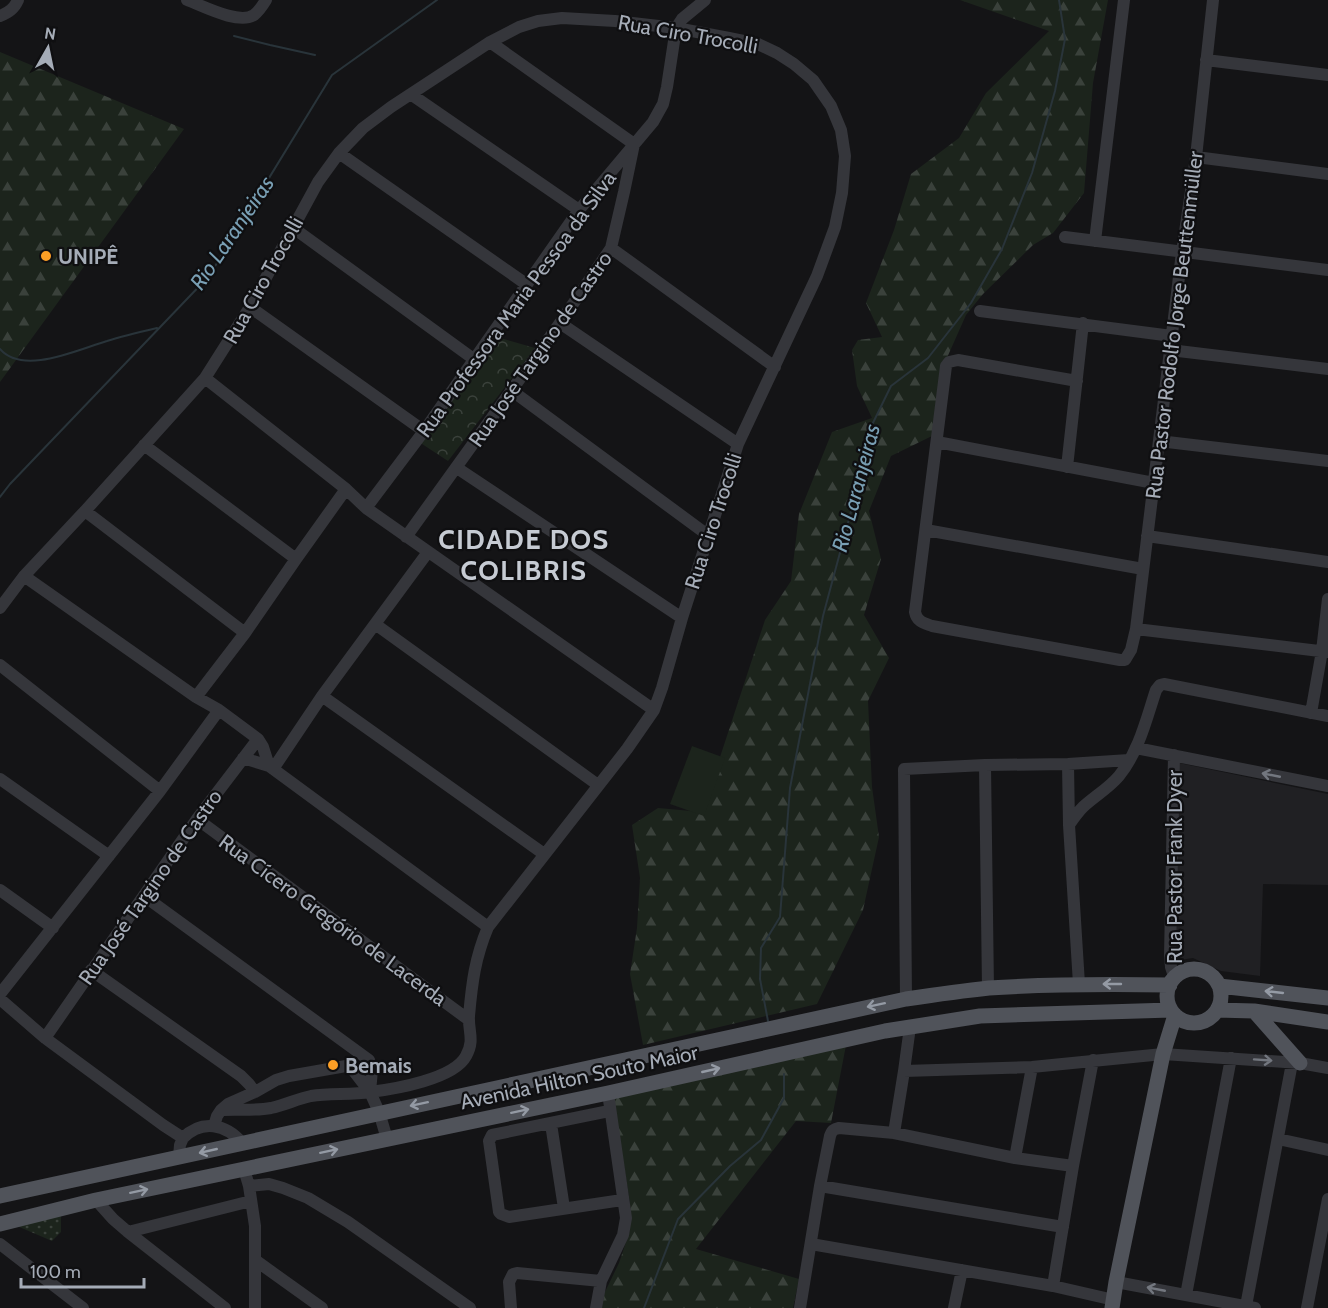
<svg xmlns="http://www.w3.org/2000/svg" width="1328" height="1308" font-family="Cabin,sans-serif">
<defs>
<pattern id="grass-dots" width="8" height="8" patternUnits="userSpaceOnUse" patternTransform="scale(1.5)"><rect width="8" height="8" fill="#1c241c"/><path d="M2 2h.1M6 6h.1" fill="none" stroke="#3a413b" stroke-width="1.8" stroke-linecap="round"/></pattern>
<pattern id="forest-firs" width="22" height="20" patternUnits="userSpaceOnUse" patternTransform="scale(1.5)"><rect width="22" height="20" fill="#1c241c"/><path d="M5 1l3.5 6h-7zM16 11l3.5 6h-7z" fill="#3a413b"/></pattern>
<pattern id="park-crowns" width="20" height="18" patternUnits="userSpaceOnUse" patternTransform="scale(1.5)"><rect width="20" height="18" fill="#1c241c"/><path d="M2 6a3 3 0 1 1 6 0M12 15a3 3 0 1 1 6 0" fill="none" stroke="#3a413b"/></pattern>
</defs>
<rect width="100%" height="100%" fill="#141416"/>
<path fill="#202023" d="M1179,763L1328,794V885L1263,884L1260,976L1221,971L1193,958L1174,961Z"/>
<path fill="url(#grass-dots)" d="M61,1208V1232L52,1241L3,1220Z"/>
<path fill="url(#forest-firs)" d="M960,0H1108L1093,83L1084,193L1053,233L1033,245L983,294L966,315L946,360L932,436L891,456L869,511L881,559L864,615L889,658L868,701L872,787L879,837L863,910L817,1004L643,1045L630,974L637,928L640,878L632,825L658,808L702,812L765,620L791,581L799,514L832,432L872,418L857,386L852,350L858,340L882,337L866,303L894,230L911,174L959,138L986,93L1049,31Z
M0,52L184,129L0,382Z
M847,1040L831,1123L796,1121L696,1249L799,1279L793,1308H602L604,1294L619,1263L630,1230V1203L613,1095Z"/>
<path fill="url(#park-crowns)" d="M497,337L535,348L448,461L419,442Z"/>
<path fill="#1c241c" d="M692,746L725,758L704,816L670,804Z"/>
<g fill="none" stroke-linecap="round" stroke-linejoin="round">
<path stroke="#29343a" stroke-width="2" d="M234,36L270,45L315,55
M0,349C23,376 79,349 107,341C123,336 140,332 157,328
M0,497L10,484L209,276L332,75L437,0
M768,1021L760,979L761,948L780,917L790,788L823,616L860,478L869,431L891,386L928,358L971,303L1002,249L1032,173L1055,91L1065,39L1059,0
M644,1308L678,1219L730,1166L761,1140L784,1098V1074"/>
<path stroke="#35363b" stroke-width="12" d="M187,0C203,6 239,25 254,15C259,11 263,5 266,0
M0,16C9,12 14,9 18,0
M1206,60L1328,75
M412,95L579,210
M339,153L526,284
M1196,157L1328,174
M292,227L475,360
M1065,237L1328,270
M1095,241L1124,0
M611,248L775,367
M250,307L424,431
M980,311L1172,336
M560,323L738,444
M1170,350L1328,369
M205,378L346,489L366,508L654,710
M1077,381L958,360L949,362L946,366L915,612C917,622 924,623 932,626L1120,660H1125L1131,650L1136,629L1182,252L1196,157L1213,0
M511,390L709,536
M1159,441L1328,461
M937,442L1154,483
M144,445L296,559
M1067,467L1083,323
M457,468L682,618
M366,508L424,431L579,210L653,122L663,104L667,87L676,28L682,19L705,0
M85,511L245,633
M926,530L1143,569
M1147,536L1328,562
M406,537L560,323L611,248L624,192L634,144L490,42
M24,576L196,697L219,710L258,739L263,747L269,766
M0,608L24,576L85,511L205,378L250,307L318,182L339,153L363,128L391,107L490,42L519,27L538,21L562,18L615,21L676,28L729,38L758,44L777,53L794,64L813,80L831,106L841,130L845,156L842,193L835,227L817,276L738,444L682,618L662,688L654,710L627,749L488,927C475,958 472,982 469,1016C468,1031 475,1040 466,1056C454,1079 395,1089 370,1092C351,1095 330,1093 311,1096C297,1099 285,1105 271,1108C255,1111 237,1109 221,1110
M375,624L598,785
M1136,629L1328,652
M0,665L160,791
M322,696L544,854
M196,697L245,633L296,559L346,489
M1311,713L1322,651L1328,599
M1136,748L1328,786
M1174,755L1170,956L1171,967L1175,979
M243,758L269,766L488,927
M1068,764L1069,825L1079,984
M985,765L988,989
M273,769L322,696L428,552
M0,779L109,856
M197,819L469,1020
M1069,825C1073,819 1078,812 1083,807C1095,796 1109,788 1119,776C1139,751 1146,720 1156,690L1160,685L1164,684L1328,716
M0,890L53,928
M144,896L369,1060L372,1070L370,1092L379,1112L387,1139
M91,970L241,1076L249,1084L255,1092
M0,994L160,791L219,710
M0,999L45,1038L163,1125L183,1138L180,1145L179,1157
M906,999L904,769L985,765L1068,764L1129,760
M45,1038L197,819L258,739
M904,1071L910,1027
M609,1111L492,1135L489,1141L499,1212L501,1214L509,1217L622,1200
M551,1124L564,1208
M214,1126L217,1116L221,1110L228,1104L255,1092L276,1080L289,1076L346,1066L353,1070L370,1092
M894,1133L904,1071L1032,1067L1163,1054L1300,1063L1328,1068
M183,1138C202,1119 226,1124 242,1143
M1278,1139L1328,1150
M1015,1158L1032,1067
M244,1169L249,1186L255,1226V1308
M249,1186L269,1184L283,1188L308,1198L348,1222L470,1308
M820,1186L1063,1227
M96,1200L113,1219L128,1232L225,1308
M128,1232L251,1201
M0,1244L83,1308
M811,1244L1053,1286L1114,1300
M255,1260L322,1308
M1116,1282L1255,1308
M1053,1286L1073,1166L1093,1060
M1186,1295L1231,1058
M1246,1306L1292,1063
M511,1308L509,1282L513,1274L517,1273L601,1281
M596,1308L601,1281L623,1235L626,1218L608,1093
M800,1308L820,1186L830,1136C832,1130 834,1129 839,1128L894,1133L1015,1158L1073,1166
M954,1308L962,1270
M1307,1308L1328,1199"/>
<path stroke="#50535a" stroke-width="15" d="M1167 996a27 27 0 1 1 54 0a27 27 0 1 1-54 0Z
M1219,986L1328,998
M1217,1010L1254,1011L1328,1022
M1254,1011L1300,1063
M0,1196L906,999C933,995 961,991 989,988C1049,984 1110,984 1170,985
M0,1224L96,1200L608,1093L885,1031L980,1016L1171,1010
M1112,1308L1116,1282L1163,1054L1175,1015"/>
</g>
<defs><path id="oneway-shaft" d="M-6 0H5M1.5-3L5.5 0L1.5 3" fill="none" stroke-width="1.6" stroke-linecap="round" stroke-linejoin="round" transform="scale(1.5)"/></defs>
<g stroke="#73777f">
<use href="#oneway-shaft" transform="translate(1271 775) rotate(-169)"/>
<use href="#oneway-shaft" transform="translate(1263 1060) rotate(4)"/>
<use href="#oneway-shaft" transform="translate(1156 1289) rotate(-169)"/>
</g>
<g stroke="#949aa4">
<use href="#oneway-shaft" transform="translate(1112 984) rotate(-180)"/>
<use href="#oneway-shaft" transform="translate(1274 992) rotate(-174)"/>
<use href="#oneway-shaft" transform="translate(876 1005) rotate(168)"/>
<use href="#oneway-shaft" transform="translate(711 1070) rotate(-13)"/>
<use href="#oneway-shaft" transform="translate(419 1104) rotate(168)"/>
<use href="#oneway-shaft" transform="translate(520 1111) rotate(-12)"/>
<use href="#oneway-shaft" transform="translate(208 1151) rotate(167)"/>
<use href="#oneway-shaft" transform="translate(329 1151) rotate(-12)"/>
<use href="#oneway-shaft" transform="translate(139 1191) rotate(-12)"/>
</g>
<g fill="#fd9f25" stroke="#0f0f11" stroke-width="2">
<circle cx="46" cy="256" r="6"/>
<circle cx="333" cy="1065" r="6"/>
</g>
<g text-anchor="middle" dominant-baseline="central" stroke-width="4.5" stroke-linejoin="round" paint-order="stroke">
<g font-size="21" fill="#a5acb7" stroke="#0f0f11">
<text transform="translate(688 34) rotate(10)">Rua Ciro Trocolli</text>
<text transform="translate(263 280) rotate(-61)">Rua Ciro Trocolli</text>
<text transform="translate(516 304) rotate(-54)">Rua Professora Maria Pessoa da Silva</text>
<text transform="translate(1174 325) rotate(-83)">Rua Pastor Rodolfo Jorge Beuttenmüller</text>
<text transform="translate(540 349) rotate(-55)">Rua José Targino de Castro</text>
<text transform="translate(713 521) rotate(-72)">Rua Ciro Trocolli</text>
<text transform="translate(1174 867) rotate(-90)">Rua Pastor Frank Dyer</text>
<text transform="translate(150 887) rotate(-55)">Rua José Targino de Castro</text>
<text transform="translate(333 920) rotate(36)">Rua Cícero Gregório de Lacerda</text>
<text transform="translate(579 1077) rotate(-12)">Avenida Hilton Souto Maior</text>
</g>
<g font-size="21" font-weight="bold" fill="#a5acb7" stroke="#0f0f11" text-anchor="start">
<text x="58" y="256">UNIPÊ</text>
<text x="345" y="1065">Bemais</text>
</g>
<g font-size="22" font-style="italic" fill="#799fb4" stroke="#0f0f11">
<text transform="translate(232 233) rotate(-56)">Rio Laranjeiras</text>
<text transform="translate(856 488) rotate(-75)">Rio Laranjeiras</text>
</g>
<g font-size="27" font-weight="bold" letter-spacing="1.5" fill="#c6cbd3" stroke="#0f0f11">
<text x="524" y="539">CIDADE DOS<tspan x="524" dy="31">COLIBRIS</tspan></text>
</g>
</g>
<g transform="translate(48 48) rotate(9)" stroke="#0f0f11" stroke-width="4.5" paint-order="stroke">
<path d="M0-4.5L10 22L0 15L-10 22Z" fill="#a5acb7"/>
<text y="-9" font-size="16" font-weight="bold" text-anchor="middle" fill="#a5acb7">N</text>
</g>
<path d="M21 1278v9h123v-9" fill="none" stroke="#a5acb7" stroke-width="3"/>
<text x="30" y="1278" font-size="18" fill="#a5acb7" stroke="#0f0f11" stroke-width="4.5" paint-order="stroke">100 m</text>
</svg>
